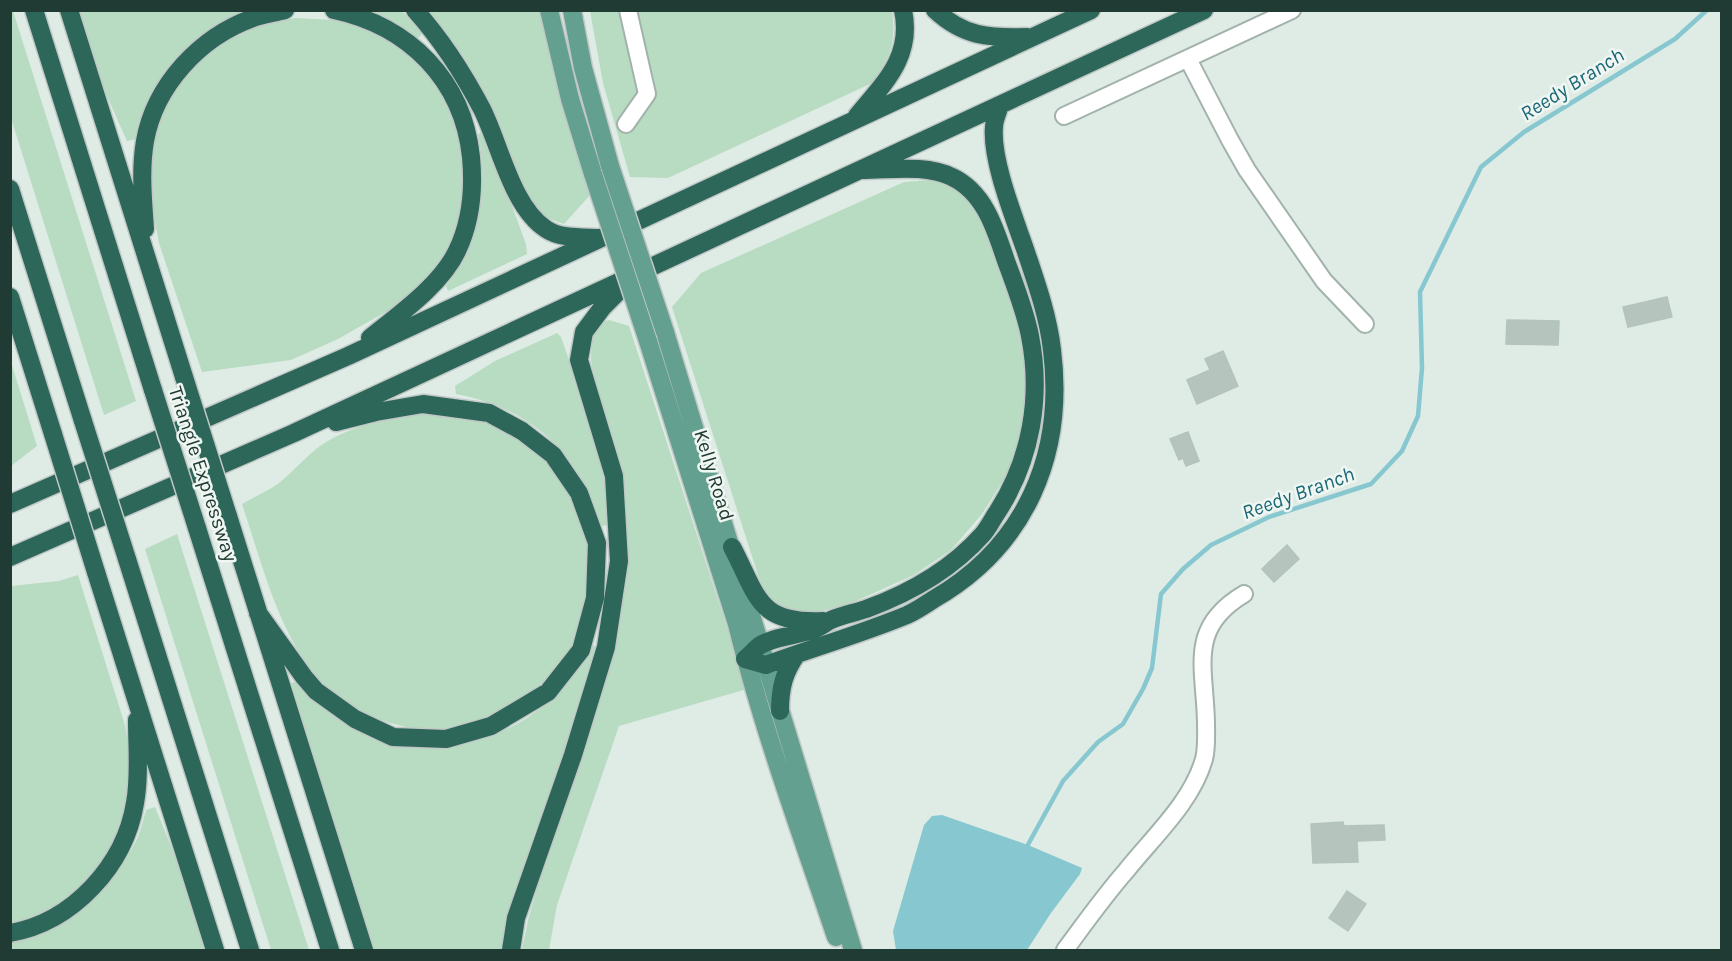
<svg xmlns="http://www.w3.org/2000/svg" width="1732" height="961" font-family="Karla,sans-serif">
<rect width="100%" height="100%" fill="#dfebe5"/>
<path fill="#b8dcc1" d="M10,11H13L136,401L104,415L11,118Z
M78,11H249C193,33 149,78 136,139L127,141L102,85Z
M371,11H402L423,33L418,38L398,24Z
M426,11H543L571,132L590,195L564,224L550,219L536,210L523,187L488,100L462,54Z
M590,11H892C896,44 891,56 872,83L668,178L630,177L603,83Z
M296,18L335,20L376,32L414,58L440,87L457,122L466,159L465,201L452,243L430,277L391,309L338,339L291,360L202,372L159,243L150,194L152,144L165,105L189,70L219,43L257,25Z
M484,131L526,244L527,254L448,291L446,286C479,243 489,185 478,134Z
M931,180L954,188L974,207L988,231L1021,335L1027,383L1023,429L1006,476L982,514L951,550L914,575L856,601L819,612L790,611L769,601L758,575L672,307L701,273L904,182Z
M609,320L629,326L747,689L619,726L557,905L549,950H522L529,916L553,836L601,693L618,635L628,556L625,494L615,443L596,384L591,361L592,336L601,323Z
M557,333L561,337L597,440L606,481L610,525L601,526C579,452 532,409 456,394L455,386L495,361Z
M11,362L37,446L11,466H10Z
M448,412C473,417 499,423 520,438C580,480 606,556 579,626C577,632 575,640 571,647C544,694 484,731 429,730C408,730 364,716 347,705C339,699 330,691 323,684C279,638 262,563 242,504C254,497 268,491 279,483C293,472 305,457 320,446C357,421 405,415 448,412Z
M177,534L309,950H271L145,549Z
M78,575L125,725L131,770L126,813L109,854L83,886L51,910L11,926V586L59,581Z
M591,645L598,647C570,749 523,846 502,950H373L289,684L297,681C363,764 483,767 557,694C570,681 580,660 591,645Z
M155,807L186,882L207,950H11V943C66,932 111,890 136,841C141,831 143,820 146,810Z"/>
<path fill="#87c7d0" d="M942,815L1028,845L1082,868L1080,874L1051,913L1027,950H896L893,931L924,825L932,816Z"/>
<g fill="none" stroke-linecap="round" stroke-linejoin="round">
<path stroke="#87c7d0" stroke-width="4.5" d="M1025,850L1063,781L1098,742L1123,724L1143,689L1152,668L1161,594L1183,569L1211,545L1269,517L1371,484L1402,451L1418,416L1422,368L1420,292L1481,167L1524,132L1675,39L1707,10"/>
</g>
<path fill="#b5c5be" stroke="#b2c4bc" stroke-width="1.5" d="M1667,297L1672,317L1628,327L1623,307Z
M1507,320L1559,321L1558,345L1506,344Z
M1223,351L1238,386L1197,404L1187,380L1210,370L1205,359Z
M1188,432L1199,461L1186,466L1183,458L1179,460L1170,439Z
M1287,545L1299,559L1274,582L1262,569Z
M1343,822L1344,826L1384,825L1385,840L1357,841L1358,862L1313,863L1311,824Z
M1347,891L1366,904L1348,931L1329,918Z"/>
<g fill="none" stroke-linecap="round" stroke-linejoin="round">
<g stroke="#a2b3ac" stroke-width="20">
<path id="minor" d="M1188,59L1230,140L1247,170L1324,281L1365,324
M1064,116L1292,10
M626,124L647,94L628,10
M1065,950C1085,923 1104,896 1126,871C1153,837 1192,802 1204,759C1207,748 1206,735 1206,723C1205,667 1187,628 1244,594"/>
</g>
<g stroke="#c1c8c6" stroke-width="21">
<path id="major" d="M549,10L570,99L593,174
M572,10L583,68L610,166
M665,332L853,950
M648,341L737,624C763,730 801,833 836,937"/>
</g>
<g stroke="#c1c8c6" stroke-width="21">
<path id="highway" d="M34,10L153,390
M69,10L184,377
M334,10C409,26 463,80 471,157C474,189 471,222 457,251C441,285 398,315 370,338
M415,10C442,40 463,73 482,109C500,145 512,207 546,229C560,239 583,237 600,238
M935,10C964,37 989,38 1027,37
M857,116C884,83 913,57 903,10
M862,170C890,170 926,164 952,177C984,192 995,228 1005,258C1014,283 1025,310 1030,336C1042,397 1031,459 998,511C993,518 989,527 983,534C952,569 910,593 866,609C854,613 842,615 831,620C825,623 821,627 815,629C798,636 774,636 759,646C754,650 750,655 745,659L766,665C812,648 861,634 907,615C916,611 925,605 934,599C1026,546 1065,454 1052,350C1048,315 1036,282 1025,249C1014,217 991,160 994,127C994,120 998,112 1000,105
M10,189L83,421
M145,229C143,200 140,170 145,141C155,85 200,37 253,18C263,14 274,13 285,10
M10,297L53,434
M10,504L348,356L1091,10
M228,516L364,950
M197,528L330,950
M732,547C758,596 757,624 823,621
M10,557L294,433L1204,10
M127,559L250,950
M96,572L215,950
M258,613L304,677L316,691L355,719L393,737L446,739L491,726L548,692L581,650L595,598L597,543L579,493L553,455L522,431L489,413L423,404L376,412L336,422
M780,711C780,688 784,672 797,654
M10,933C73,922 125,865 135,803C140,776 137,747 137,720
M511,950L516,918L573,755L606,647L619,561L614,476L579,360L584,332L602,308L625,285"/>
</g>
<use href="#minor" stroke="#fff" stroke-width="16"/>
<use href="#major" stroke="#64a08f" stroke-width="18"/>
<use href="#highway" stroke="#2c6759" stroke-width="18"/>
<g stroke="#c1c8c6" stroke-width="21" stroke-linecap="butt">
<path id="major-bridge" d="M610,166L665,332
M593,174L648,341"/>
</g>
<g stroke="#c1c8c6" stroke-width="21" stroke-linecap="butt">
<path id="highway-bridge" d="M184,377L228,516
M153,390L197,528
M83,421L127,559
M53,434L96,572"/>
</g>
<use href="#major-bridge" stroke="#64a08f" stroke-width="18"/>
<use href="#highway-bridge" stroke="#2c6759" stroke-width="18"/>
</g>
<g text-anchor="middle" dominant-baseline="central" stroke-width="5" stroke-linejoin="round" paint-order="stroke">
<g font-size="20" fill="#203b33" stroke="#f0f7f3">
<text transform="translate(203 474) rotate(72)">Triangle Expressway</text>
<text transform="translate(714 475) rotate(73)">Kelly Road</text>
</g>
<g font-size="21" font-style="italic" fill="#1b6976" stroke="#f0f7f3">
<text transform="translate(1572 84) rotate(-32)">Reedy Branch</text>
<text transform="translate(1298 493) rotate(-20)">Reedy Branch</text>
</g>
</g>
<rect width="1732" height="961" fill="none" stroke="#203b33" stroke-width="24"/>
</svg>
